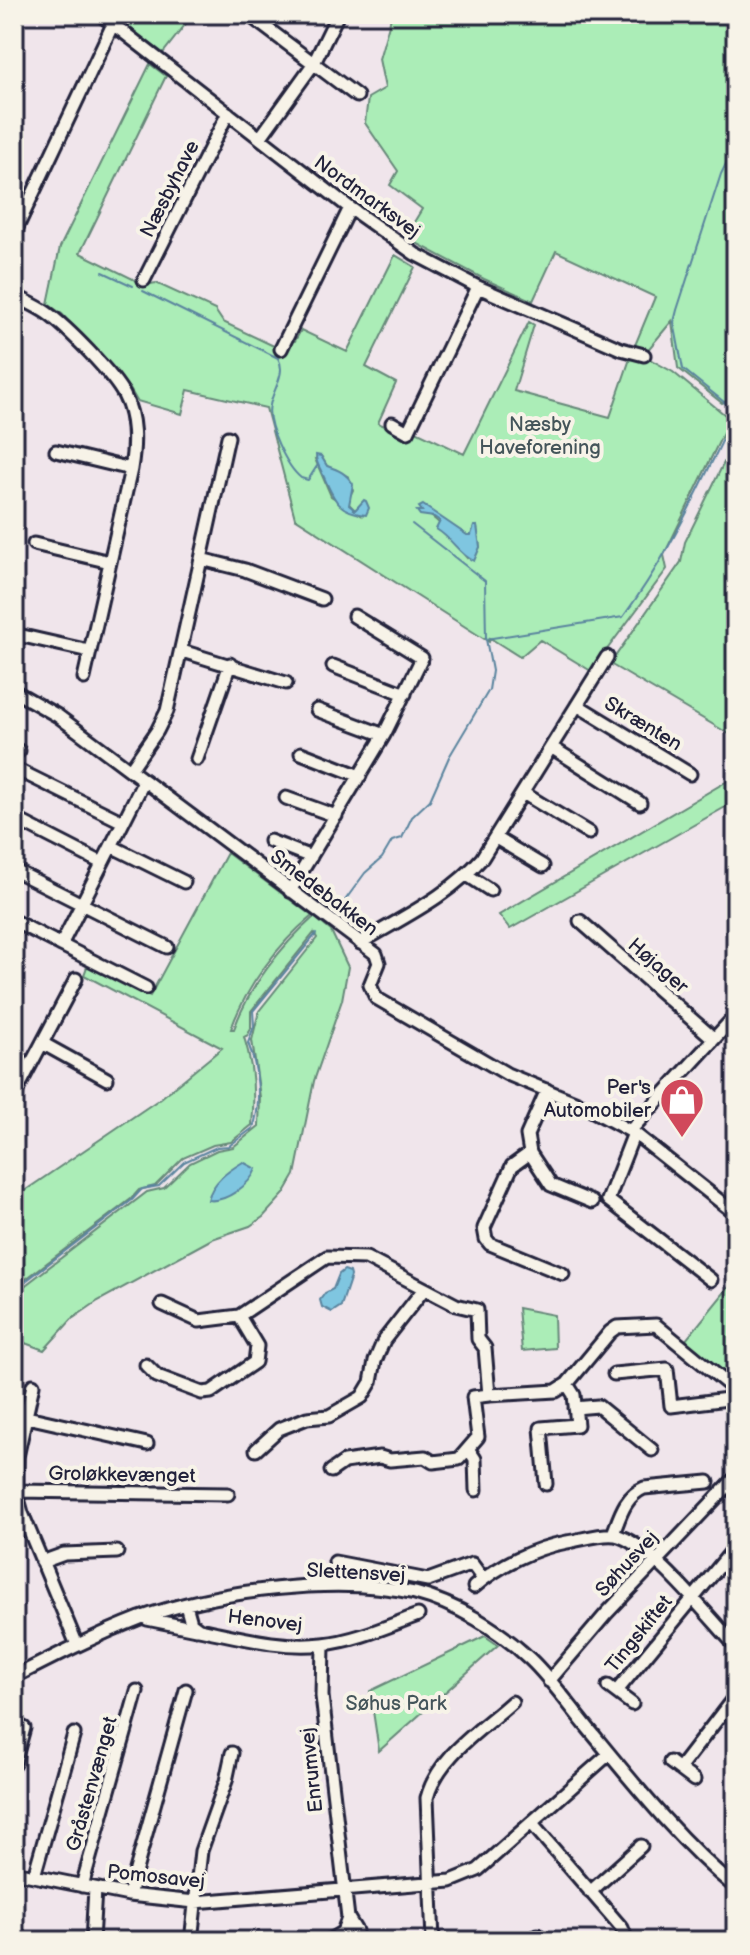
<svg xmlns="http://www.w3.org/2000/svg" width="750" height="1955" font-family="'Balsamiq Sans',sans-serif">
<rect width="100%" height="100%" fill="#f0e5eb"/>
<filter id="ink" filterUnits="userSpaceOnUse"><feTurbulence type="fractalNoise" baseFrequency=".0125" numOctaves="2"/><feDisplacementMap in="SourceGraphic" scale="16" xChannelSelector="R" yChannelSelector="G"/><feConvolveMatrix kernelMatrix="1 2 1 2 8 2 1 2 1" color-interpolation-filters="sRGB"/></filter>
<g filter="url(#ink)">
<path fill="#abedb7" stroke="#668879" stroke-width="2" fill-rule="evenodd" d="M126,14H179L188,21L163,53L122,22Z
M392,14H736V409L729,400L722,403L678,368L672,321L646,352H637L673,372L730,419L664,555L667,569L591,671L540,640L520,657L490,638L489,642L295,518L266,408L188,390L182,414L137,401L130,389L62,314L48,304L60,247L150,64L166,76L80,253L145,285L156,283L215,310L223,322L278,348L290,340L295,341L301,330L347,352L395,255L415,267L366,367L396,383L378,423L410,438L414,430L464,454L529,322L534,325L514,391L610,417L633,350L655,297L556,251L533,301L484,279L405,237L422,209L390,185L398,171L365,123L368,98L385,88L379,59ZM321,456L327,466L349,477L353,490L347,502L355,510L359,508L361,515L331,496L315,459ZM424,508L467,535H471L477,527L480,547L467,558C450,540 445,522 422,511Z
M736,438V738L610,664L681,562L685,542Z
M736,776V801L510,929L499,915Z
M227,853L312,916C278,944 246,987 231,1029H234C249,987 281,946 314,917L331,931L348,967L342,1000L314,1081L295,1175L284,1194L263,1217L250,1226L212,1239L98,1301L72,1319L44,1350L14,1339V1294L147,1192L164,1188L190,1163L217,1150L233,1147L259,1126L260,1097L252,1040L259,1011L317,938L314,933L251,1011V1028L248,1035L244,1037C253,1065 255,1095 252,1125L231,1142L213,1145L183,1158L155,1186L139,1190L131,1199L14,1288V1198L161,1098L222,1048L84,975L88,964L150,996Z
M736,1278V1375L733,1379L685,1341Z
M518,1308L554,1315L555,1348L522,1351Z
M485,1636L498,1645L379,1751L370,1691Z"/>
<path fill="#7fc6e0" stroke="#5a849e" stroke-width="2" d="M316,455L321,456L327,466C339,470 346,473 353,484L349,505L355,510L364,500L366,501L369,508L366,515C335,511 334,498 322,473C319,466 316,463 316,455Z
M423,505L467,535H471L474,526H477L480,547L474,561C459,555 453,539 436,529L440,521L434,517L420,515L417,511H422L419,507Z
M243,1162L256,1169C250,1185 225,1203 208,1200C212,1182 228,1171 243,1162Z
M344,1270L350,1272L351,1276L341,1306L332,1312L322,1307L320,1300L325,1293L333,1289L339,1274Z"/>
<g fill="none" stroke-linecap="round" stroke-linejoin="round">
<path stroke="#5a849e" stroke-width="2" d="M103,272L133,286
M143,291L278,358C287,373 273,389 270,405C265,423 287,467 301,478L308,480L317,466
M734,410L683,369L674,322L677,310L721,174L736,144
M412,524L485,581L486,639
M338,910L365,873L382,858L392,841L402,838L412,817L430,800L449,757L489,690L492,671L486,639L623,617C658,569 681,526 707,472C715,455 725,438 730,421
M14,1290L132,1200L142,1189L159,1186L184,1162L217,1147L229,1146L253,1128C262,1104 258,1067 248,1043L254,1026L253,1011L316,934"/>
<g stroke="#22223b" stroke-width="17">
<path id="minor" d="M100,14L350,208L415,254L478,287L621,349L644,355
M248,14L357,96
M260,138L314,63L338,14
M14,234L113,24
M144,280L228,113
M14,295C25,301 37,306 47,313C67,327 113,374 124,395C136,418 135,444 131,469L84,678
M281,349L350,208
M392,423L408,432L478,287
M56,451L131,469
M34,544L110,562
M201,559L228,437
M14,634L89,651
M182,651L286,683
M333,666L405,694
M14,691L58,716L376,954L379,963L370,985L376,998L507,1074L580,1104L634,1133L736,1214
M577,705L690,774
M317,710L384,735
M551,747L640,803
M14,748L19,751
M301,753L360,776
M197,759L230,664
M130,770L157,731L167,711L201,559L245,570L322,599
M22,772L123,822
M523,793L589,833
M286,798L336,816
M14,818L102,863
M496,838L543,866
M270,841L311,857
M111,846L184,882
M14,870L167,947
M467,875L490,890
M290,891L384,735L422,658L354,616
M14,921L146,988
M580,921L713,1038
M360,943C403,917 449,896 482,858L607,657
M61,945L144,781
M42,1043L107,1079
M547,1090L527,1135L530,1153L551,1185L592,1202
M14,1096L76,979
M630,1131L736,1015
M634,1133L608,1200L711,1280
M530,1153L512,1166L484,1228L486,1239L490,1244L563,1274
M162,1304L199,1321L239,1316L327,1257L366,1258L456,1305L477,1310L478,1339L485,1348L489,1395L556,1391L567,1384L610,1332L617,1327L656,1325L736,1391
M146,1365L157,1376L202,1393L211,1392L255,1362L257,1346L239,1316
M614,1374L667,1369L671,1406L736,1398
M33,1385L17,1457L16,1491L228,1494
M575,1408L598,1406L652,1450
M27,1417L147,1444
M256,1450L279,1429L307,1418L329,1416L362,1397L371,1382L375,1361L384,1340L424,1289
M469,1450L475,1459L476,1490
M331,1471L344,1462L380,1457L390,1460L425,1457L433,1462L459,1459L478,1437L473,1397L489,1395
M546,1484L541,1428L577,1425L574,1395L567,1384
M16,1491L22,1513L77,1645
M613,1534C620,1516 625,1496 644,1488L708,1482
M42,1562L64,1554L117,1552
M335,1562L428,1580L472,1564L483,1579
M474,1587C499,1565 534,1548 567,1542C581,1540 601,1533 615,1535C651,1543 709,1618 736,1646
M186,1605L191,1623L199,1629C239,1637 282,1649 323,1644C355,1641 388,1626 418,1615
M147,1619L196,1629
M323,1644L322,1696L348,1918L343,1932L328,1941
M14,1677C55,1656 96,1635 140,1618C216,1591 336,1575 415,1593C457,1604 498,1629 530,1659C551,1679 569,1705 588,1728C634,1784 680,1842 736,1888
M549,1681L606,1614L736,1477
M608,1686L632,1704
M616,1692L736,1546
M670,1762L694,1780
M14,1764L24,1728
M679,1769L736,1695
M532,1824L622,1928L627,1941
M14,1872L129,1895L195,1902L451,1881L478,1870L609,1754
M34,1876L74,1734
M82,1886L137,1691
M590,1892L641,1846
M129,1895L186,1690
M348,1918L356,1931V1941
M92,1941L95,1889
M191,1941L201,1851L226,1781L232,1753
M433,1941L427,1798C438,1756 481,1730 512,1702
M532,1941L538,1935"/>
</g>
<use href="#minor" stroke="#f7f3e8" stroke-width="11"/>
</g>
</g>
<defs>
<g id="shop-pin" transform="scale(2.3)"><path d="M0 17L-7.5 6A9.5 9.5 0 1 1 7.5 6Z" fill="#d1495b" stroke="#f7f3e8"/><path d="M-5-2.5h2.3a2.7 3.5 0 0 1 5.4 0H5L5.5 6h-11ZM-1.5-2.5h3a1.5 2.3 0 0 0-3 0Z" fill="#fff"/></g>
</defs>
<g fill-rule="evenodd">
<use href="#shop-pin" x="682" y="1100"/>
</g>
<g text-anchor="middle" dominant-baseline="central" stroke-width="8" stroke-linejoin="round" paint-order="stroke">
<g font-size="20" fill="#22223b" stroke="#f7f3e8">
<text transform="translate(170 189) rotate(-63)">Næsbyhave</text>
<text transform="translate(367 197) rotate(36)">Nordmarksvej</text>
<text transform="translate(643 724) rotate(31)">Skrænten</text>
<text transform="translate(324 893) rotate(37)">Smedebakken</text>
<text transform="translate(658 966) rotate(41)">Højager</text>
<text transform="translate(122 1475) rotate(1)">Groløkkevænget</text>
<text transform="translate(627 1564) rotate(-47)">Søhusvej</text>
<text transform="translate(356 1573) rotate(3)">Slettensvej</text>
<text transform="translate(265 1621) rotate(7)">Henovej</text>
<text transform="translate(639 1634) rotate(-51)">Tingskiftet</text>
<text transform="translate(312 1770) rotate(-96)">Enrumvej</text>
<text transform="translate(92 1784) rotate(-74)">Gråstenvænget</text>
<text transform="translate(156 1877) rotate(6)">Pomosavej</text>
</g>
<g font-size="20" fill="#44555a" stroke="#f7f3e8">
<text x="540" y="425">Næsby<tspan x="540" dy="23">Haveforening</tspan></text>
<text x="396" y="1704">Søhus Park</text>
</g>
<g font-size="20" fill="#22223b" stroke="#f7f3e8" text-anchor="end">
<text x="651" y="1088">Per's<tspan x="651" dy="23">Automobiler</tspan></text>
</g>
</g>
<rect width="750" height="1955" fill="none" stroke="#f7f3e8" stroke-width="48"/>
<rect x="24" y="24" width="702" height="1907" fill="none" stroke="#22223b" stroke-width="3" filter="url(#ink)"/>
</svg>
